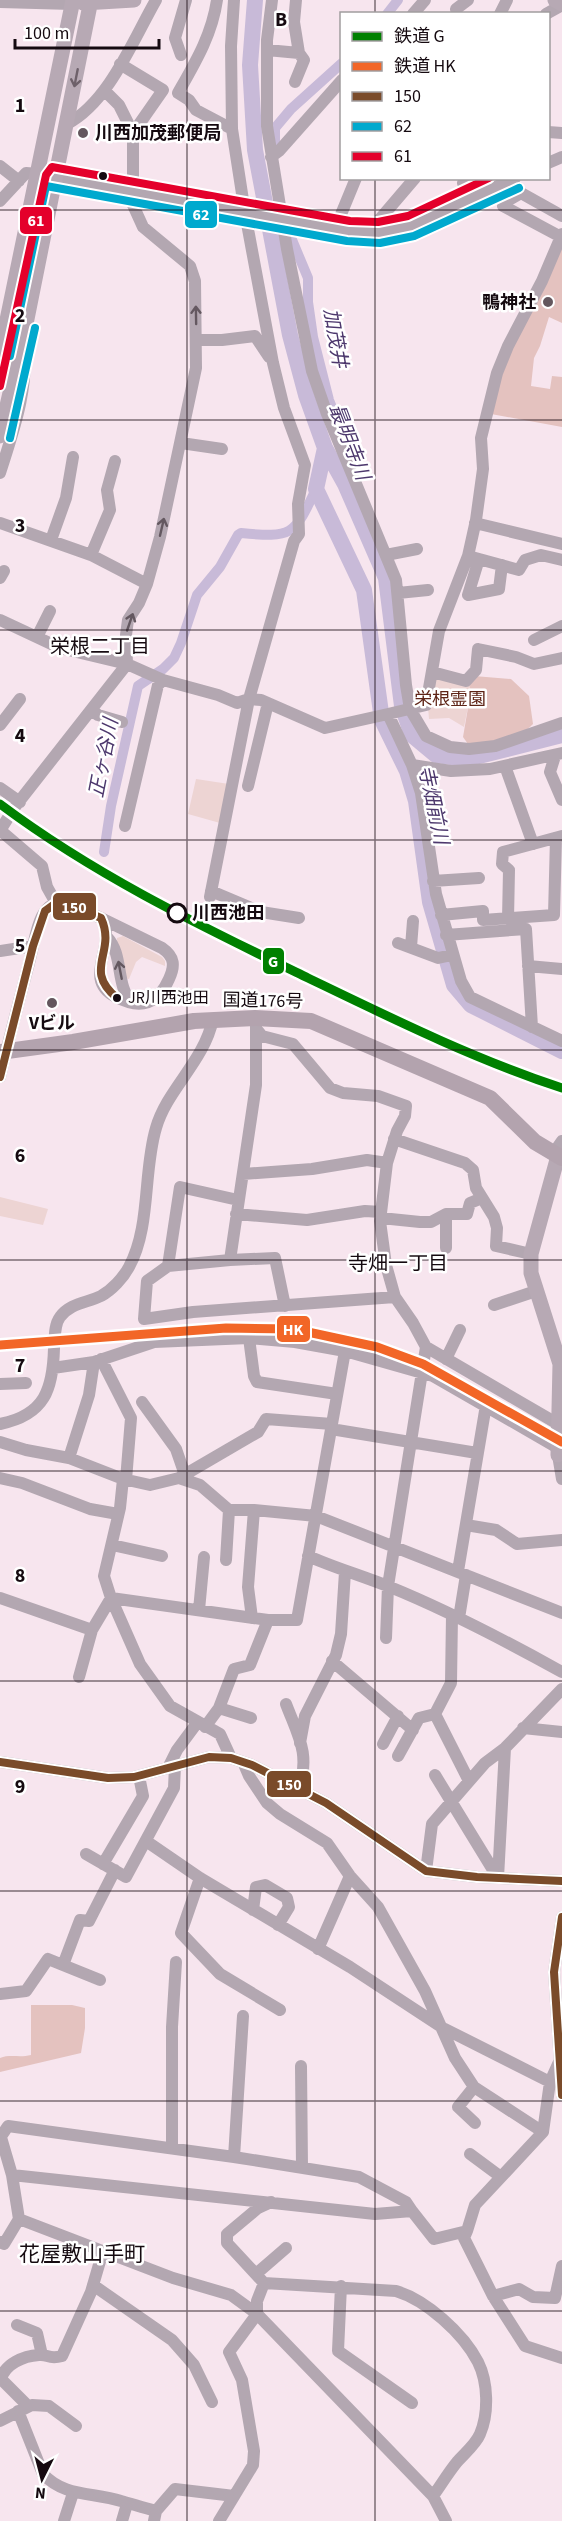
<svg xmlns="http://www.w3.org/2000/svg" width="562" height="2521" font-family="'Source Sans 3','Noto Sans JP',sans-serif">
<rect width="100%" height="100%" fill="#f7e5ee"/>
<path fill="#edd4d3" d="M434,675L468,683L473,696L469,702L464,727L449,718L429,719L428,707Z
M196,779L229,784L220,823L188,814Z
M123,936L162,957L165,961V966L142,957L136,962L129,979L125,978L117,942V938Z
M0,1197L48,1209L43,1225L0,1216Z"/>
<path fill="#e4c2bf" d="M562,240V323L549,317L540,346L534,358L531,386L550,389L552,376L562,377V427L491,414L505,364Z
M474,676L511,679L529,696L533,724C518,740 489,742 468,744L463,737L469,702L473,696L468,683Z
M31,2005H72L85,2008V2028L81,2053L0,2072V2058C10,2054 20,2058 31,2055Z"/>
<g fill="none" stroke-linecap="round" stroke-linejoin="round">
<path stroke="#c8bad8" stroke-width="10" d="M387,14L398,0
M275,145V128L291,109L342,63
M290,235L308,278V302L313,337L329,400L348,447
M104,852L111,806L138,686L163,669L174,658L181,643L197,595L220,567L238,535L241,533C292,538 294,536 316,489"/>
<path stroke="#c8bad8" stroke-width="16" d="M255,0L250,65L255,150L290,335L306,395L325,448L345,484L386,578L402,706L412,735L436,755L467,759L562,735
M325,448L316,489L364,590L382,720L407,771L416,801L430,902L454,985L471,1005L562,1051"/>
<path stroke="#b3a7b1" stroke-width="12" d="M217,0C212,35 195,63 178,93L189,100L196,110L232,129
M272,0L267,40V126L287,249L312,371L327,414L396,580L406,685L410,709L426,736L450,747L469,749L495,746L562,723
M0,2L72,4
M413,14L425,0
M457,14L456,9L468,0
M500,14L507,0
M546,14L562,5
M267,50L299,53L294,22L296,0
M181,55L175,38L186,0
M295,82L304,60L299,53
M105,91L119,105L133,133
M67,124C109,102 133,40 156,0
M548,132L562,133
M271,157L279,151L342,80
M548,163L562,157
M0,166L19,181
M466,178L463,183L471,199
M0,201L26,173L38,174L245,213L349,231L379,233L411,226L515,178
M335,229L356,178
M379,233L380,219L415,178
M561,237L503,206L507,201L521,193L562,216
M196,340H222L255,336L269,357
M181,443L222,449
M0,473C14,429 29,388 24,341
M0,523L91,555L147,584
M475,523L562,544
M51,540L66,498L73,457
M91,555L110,510L107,490L115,461
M386,555L417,549
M468,556L519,570L525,560L541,555L562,560
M479,559L468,595L499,589L502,565
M0,578L4,571
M398,593L428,590
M0,620L60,648L127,664L163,680L218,695L237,703L249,699L261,700L325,728L388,714L412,765L421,793L436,894L461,981L470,997L562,1041
M37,637L50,611
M534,640L562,626
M432,672L466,681L476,670L478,649L516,657L534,664L562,658
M91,710L98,715L122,722
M388,714L426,705L439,631L468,556L476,520L483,469L481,438L497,373L508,346L542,281L562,234
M0,725L20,699
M555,756L550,772L562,800
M412,765L451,771L490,769L562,753
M505,766L533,844
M248,786L268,703
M0,788L20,802
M125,826L158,685L163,680
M1,829L14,808L127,664L126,635L128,620L139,603L147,584L160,537L196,368L195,281L190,266L143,227L133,205V133L163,90L120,64
M0,830L42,866L47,887L56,903
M433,881L479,878
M211,891L261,912L299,918
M210,897L249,699L294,541L299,534L298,504L305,465L284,408L273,363L245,213L232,129L231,46L234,0
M441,915L483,911V920L554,915L556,838
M508,919L509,870L502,864L503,852L562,836
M446,935L526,929L532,1027
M107,937C124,955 115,985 132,1003
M398,943L438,958L452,955
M411,947L413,921
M0,951L33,946
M528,966L562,969
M258,1031L262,1036L293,1044L330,1088L343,1093L378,1096L406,1106L405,1116L397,1131L387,1163L380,1221L386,1265L395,1297L413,1323L426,1347L558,1424
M0,1077C9,1039 19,1001 29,963C33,949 37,920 46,910C54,900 66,902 76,906L162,948C175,957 175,966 169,979C158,1004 141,1010 116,997C80,979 119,944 101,918
M394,1139L465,1163L473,1170L476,1188L494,1217L497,1228L496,1246L531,1254
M553,1154L562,1141
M243,1174L312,1169L367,1160L387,1163
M238,1200L180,1187L168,1266L147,1281L144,1319L193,1312L395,1297
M236,1214L307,1220L365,1211L381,1212
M446,1214V1248
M381,1218L420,1222H431L446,1214H467L470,1203L482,1198
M230,1260L275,1258L285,1306
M168,1266L230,1260L256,1085V1026
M494,1305L536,1291
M249,1338L254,1376L257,1382L337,1394
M101,1359L131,1418L126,1480
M446,1359L460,1330
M53,1368L94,1362L154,1342L249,1338L295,1342L345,1351L433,1376L558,1448
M0,1384L26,1383
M142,1402L176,1449L185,1475
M0,1424C45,1415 53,1389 54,1348C55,1338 54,1325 60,1317C70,1303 87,1303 101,1296C112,1290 123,1278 129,1267C151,1227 143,1171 156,1128C167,1089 204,1062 213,1019
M331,1429L477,1453
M0,1442L26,1450L69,1458L123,1479L150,1485L179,1478L200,1485L229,1510H254L316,1516L562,1613
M558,1455L562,1479
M69,1458L89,1395L94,1362
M0,1478L22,1483L90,1509L118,1514
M179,1478L258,1432L266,1419L332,1424
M123,1479L120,1508L104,1576L111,1598L140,1664L170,1706L220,1734L231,1758
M466,1525L496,1530L517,1544L562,1540
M112,1545L162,1556
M308,1556C335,1568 363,1576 390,1587C449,1611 506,1641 562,1672
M226,1560L229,1510
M458,1571L486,1405
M0,1598L92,1630L111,1598L268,1620H297L345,1351
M199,1610L204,1557
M252,1618L248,1587L254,1510
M459,1618L466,1575
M386,1638L388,1586L426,1347
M332,1661L413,1730
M79,1677L92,1630
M286,1704C299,1738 310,1753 299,1790
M219,1708L251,1718
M435,1714L451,1683L452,1615
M205,1727L219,1708L234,1669L250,1665L268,1620
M523,1728L562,1732
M300,1743L305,1716L336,1655L341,1634L345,1572
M383,1744L398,1716
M398,1756L419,1718L435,1714L469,1781
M0,1762L108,1778L134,1777L209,1757L231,1758L252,1765L326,1803L426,1871L477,1877L562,1881
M243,1762L249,1776L267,1803L280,1814L327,1843L350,1876L378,1907L425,1991L455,2058L474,2087L543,2132
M168,1768L177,1750L197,1723
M435,1775L498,1878L505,1748
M146,1841L200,1878L350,1967L443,2028L550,2082L559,2062
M86,1854L126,1877L174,1788L175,1766
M103,1864L143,1796L139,1776
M426,1871L432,1824L485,1763L505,1748L562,1689
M200,1878L181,1933L220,1974L280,2010
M253,1910L256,1887L265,1885L287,1898L289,1907L278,1925
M562,1917L554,1972L562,2095
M318,1949L350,1876
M63,1965L80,1920L89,1921L115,1870
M0,1994L26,1991L48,1959L100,1980
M301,2066L302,2167
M474,2087L458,2107L475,2123
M0,2134L12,2175L375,2214L412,2211L434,2239L467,2231L475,2205L543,2132L550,2082
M2,2135L8,2126L234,2157L359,2177L406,2202L412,2211
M172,2148V2027L176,1962
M470,2154L501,2177
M234,2157L243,2016
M12,2175L19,2219L173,2278L231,2295L257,2314L433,2496
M467,2231L464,2238L493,2296L525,2346L562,2358
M0,2242L4,2244L19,2219
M256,2274L286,2248
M264,2283L396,2291C426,2300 463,2333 478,2362C488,2382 489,2413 480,2434C476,2444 464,2454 457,2462C448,2473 441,2485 433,2496L446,2521
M93,2285L172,2340L194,2365L212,2402
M341,2286L338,2351L412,2403
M493,2296L519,2289L533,2297L555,2298L562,2266
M17,2325L37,2333L42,2355
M28,2406L1,2379C5,2364 23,2356 39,2355C49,2354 48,2360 62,2356L91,2292L103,2251
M18,2411L43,2474C64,2497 93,2492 121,2501C132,2504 144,2508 156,2511L154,2521
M0,2421L32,2405L49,2406L76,2426
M156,2511L175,2489L234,2496
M64,2521L73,2493
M122,2521L127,2504
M219,2521L253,2465L254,2451L242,2380L229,2352L257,2314V2301L264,2283L227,2243V2234L258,2208L271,2202"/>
<path stroke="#b7a9b4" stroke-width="15" d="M555,0L562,4
M83,3L134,0
M0,354L73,0
M0,436L27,319L91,0
M558,1156L531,1254V1273L560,1364L558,1455"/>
<path stroke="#b3a3ae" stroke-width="16" d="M0,1052L73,1042L194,1021L255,1018L311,1021L490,1098L535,1142L562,1158"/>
<g stroke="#fff" stroke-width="12">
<path id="bus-1" d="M0,1077L33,946L45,911L56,903L63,902L101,918C117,953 82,969 117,998
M0,1762L108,1778L134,1777L209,1757L231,1758L252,1765L326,1803L426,1871L477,1877L562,1881
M562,1917L554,1972L562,2095"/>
</g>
<g stroke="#fff" stroke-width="12">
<path id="bus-2" d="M10,356L46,186L347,241L380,243L414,236L519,188
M10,438L35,328"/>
</g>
<g stroke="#fff" stroke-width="12">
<path id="bus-3" d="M0,386L46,175L52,167L350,221L378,222L408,216L489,178"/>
</g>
<use href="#bus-1" stroke="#7a4b2a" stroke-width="8"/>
<use href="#bus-2" stroke="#00a9ce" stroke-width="8"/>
<use href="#bus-3" stroke="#e4002b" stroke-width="8"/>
<g stroke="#fff" stroke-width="14">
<path id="rail-1" d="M0,804C96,876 201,926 308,978C391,1018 474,1059 562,1088"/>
</g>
<g stroke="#fff" stroke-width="14">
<path id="rail-2" d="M0,1345L226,1328L294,1329L377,1347L423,1364L562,1442"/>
</g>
<use href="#rail-1" stroke="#008000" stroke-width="9"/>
<use href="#rail-2" stroke="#f26627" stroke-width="9"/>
</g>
<defs><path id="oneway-shaft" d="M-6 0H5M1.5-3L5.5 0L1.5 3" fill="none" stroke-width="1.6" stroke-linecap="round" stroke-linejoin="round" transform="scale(1.5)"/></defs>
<use stroke="#6e616a" href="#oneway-shaft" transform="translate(76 78) rotate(101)"/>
<g stroke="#645860">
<use href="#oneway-shaft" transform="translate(196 315) rotate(-91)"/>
<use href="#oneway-shaft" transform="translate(162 527) rotate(-77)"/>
<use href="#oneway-shaft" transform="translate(130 622) rotate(-71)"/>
<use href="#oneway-shaft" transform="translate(120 970) rotate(-101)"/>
</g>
<path fill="none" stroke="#150a10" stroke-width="1.5" stroke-opacity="0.55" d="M187,0V2521M375,0V14M375,178V2521M0,210H562M0,420H562M0,630H562M0,840H562M0,1050H562M0,1260H562M0,1471H562M0,1681H562M0,1891H562M0,2101H562M0,2311H562"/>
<g fill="#64575e" stroke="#fff" stroke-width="2">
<circle cx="83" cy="133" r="6"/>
<circle cx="548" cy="302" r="6"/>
<circle cx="52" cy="1003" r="6"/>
</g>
<g fill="#150a10" stroke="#fff" stroke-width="2">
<circle cx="103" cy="176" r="5"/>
<circle cx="117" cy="998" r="5"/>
</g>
<circle fill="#fff" stroke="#150a10" stroke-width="3" cx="177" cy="913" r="9"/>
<g text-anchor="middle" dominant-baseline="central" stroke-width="5" stroke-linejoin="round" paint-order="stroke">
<g font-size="16" fill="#150a10" stroke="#fff" text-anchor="start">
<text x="128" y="998">JR川西池田</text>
</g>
<g font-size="18" font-weight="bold" fill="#150a10" stroke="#fff" text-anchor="start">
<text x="95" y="133">川西加茂郵便局</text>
<text x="536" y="302" text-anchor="end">鴨神社</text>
<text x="52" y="1023" text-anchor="middle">Vビル</text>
</g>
<g font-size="18" fill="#5e2416" stroke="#fff">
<text x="450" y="699">栄根霊園</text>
</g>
<g font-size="18" font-weight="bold" fill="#150a10" stroke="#fff" text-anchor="start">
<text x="192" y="913">川西池田</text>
</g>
<g font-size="18" fill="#150a10" stroke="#fff">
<text transform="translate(263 1001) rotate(1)">国道176号</text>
</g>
<g font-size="20" font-style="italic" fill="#4d386d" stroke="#fff">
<text transform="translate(335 338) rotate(80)">加茂井</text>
<text transform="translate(349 442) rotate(69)">最明寺川</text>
<text transform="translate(104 758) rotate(-79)">正ヶ谷川</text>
<text transform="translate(433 805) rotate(78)">寺畑前川</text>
</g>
<g font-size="20" fill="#150a10" stroke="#fff">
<text x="100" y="647">栄根二丁目</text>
<text x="398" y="1264">寺畑一丁目</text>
</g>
<g font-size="21" fill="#150a10" stroke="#fff">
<text x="82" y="2254">花屋敷山手町</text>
</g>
</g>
<g font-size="20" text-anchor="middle" font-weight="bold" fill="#150a10" stroke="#fff" stroke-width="5" stroke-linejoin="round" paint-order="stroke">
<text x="281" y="26">B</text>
<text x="20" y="112">1</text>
<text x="20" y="322">2</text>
<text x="20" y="532">3</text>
<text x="20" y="742">4</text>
<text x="20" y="952">5</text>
<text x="20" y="1162">6</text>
<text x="20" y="1372">7</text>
<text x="20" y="1582">8</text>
<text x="20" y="1793">9</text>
</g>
<g stroke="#fff" stroke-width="2">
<rect x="184" y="200" width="34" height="29" rx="6" fill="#00a9ce"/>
<rect x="19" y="206" width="34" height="29" rx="6" fill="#e4002b"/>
<rect x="52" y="892" width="45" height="29" rx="6" fill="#7a4b2a"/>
<rect x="262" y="947" width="23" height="28" rx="6" fill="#008000"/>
<rect x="276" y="1315" width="35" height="28" rx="6" fill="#f26627"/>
<rect x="266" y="1770" width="46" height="28" rx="6" fill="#7a4b2a"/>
</g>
<g font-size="16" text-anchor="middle" font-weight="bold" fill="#fff">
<text x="201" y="220">62</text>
<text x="36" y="226">61</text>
<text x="74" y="913">150</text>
<text x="273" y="967">G</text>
<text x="293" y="1335">HK</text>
<text x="289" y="1790">150</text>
</g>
<rect x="340" y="12" width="210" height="168" fill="#ffffff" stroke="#a19d9f" stroke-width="1.5"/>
<rect x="352" y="32" width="30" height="9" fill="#008000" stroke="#a19d9f" stroke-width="1.5"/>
<text x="394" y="42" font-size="18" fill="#150a10">鉄道 G</text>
<rect x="352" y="62" width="30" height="9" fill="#f26627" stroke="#a19d9f" stroke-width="1.5"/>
<text x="394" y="72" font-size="18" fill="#150a10">鉄道 HK</text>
<rect x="352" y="92" width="30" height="9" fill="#7a4b2a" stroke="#a19d9f" stroke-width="1.5"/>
<text x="394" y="102" font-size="18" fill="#150a10">150</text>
<rect x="352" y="122" width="30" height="9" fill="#00a9ce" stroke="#a19d9f" stroke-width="1.5"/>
<text x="394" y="132" font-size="18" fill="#150a10">62</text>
<rect x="352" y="152" width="30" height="9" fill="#e4002b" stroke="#a19d9f" stroke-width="1.5"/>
<text x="394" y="162" font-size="18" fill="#150a10">61</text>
<g transform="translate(42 2479) rotate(186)" stroke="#ffffff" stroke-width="4.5" paint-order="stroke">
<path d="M0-4.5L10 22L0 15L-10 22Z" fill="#150a10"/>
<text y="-9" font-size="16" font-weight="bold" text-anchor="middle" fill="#150a10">N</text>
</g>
<path d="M15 39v9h144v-9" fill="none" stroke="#150a10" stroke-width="3"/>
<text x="24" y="39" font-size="18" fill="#150a10" stroke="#ffffff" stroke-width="4.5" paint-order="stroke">100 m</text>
</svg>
